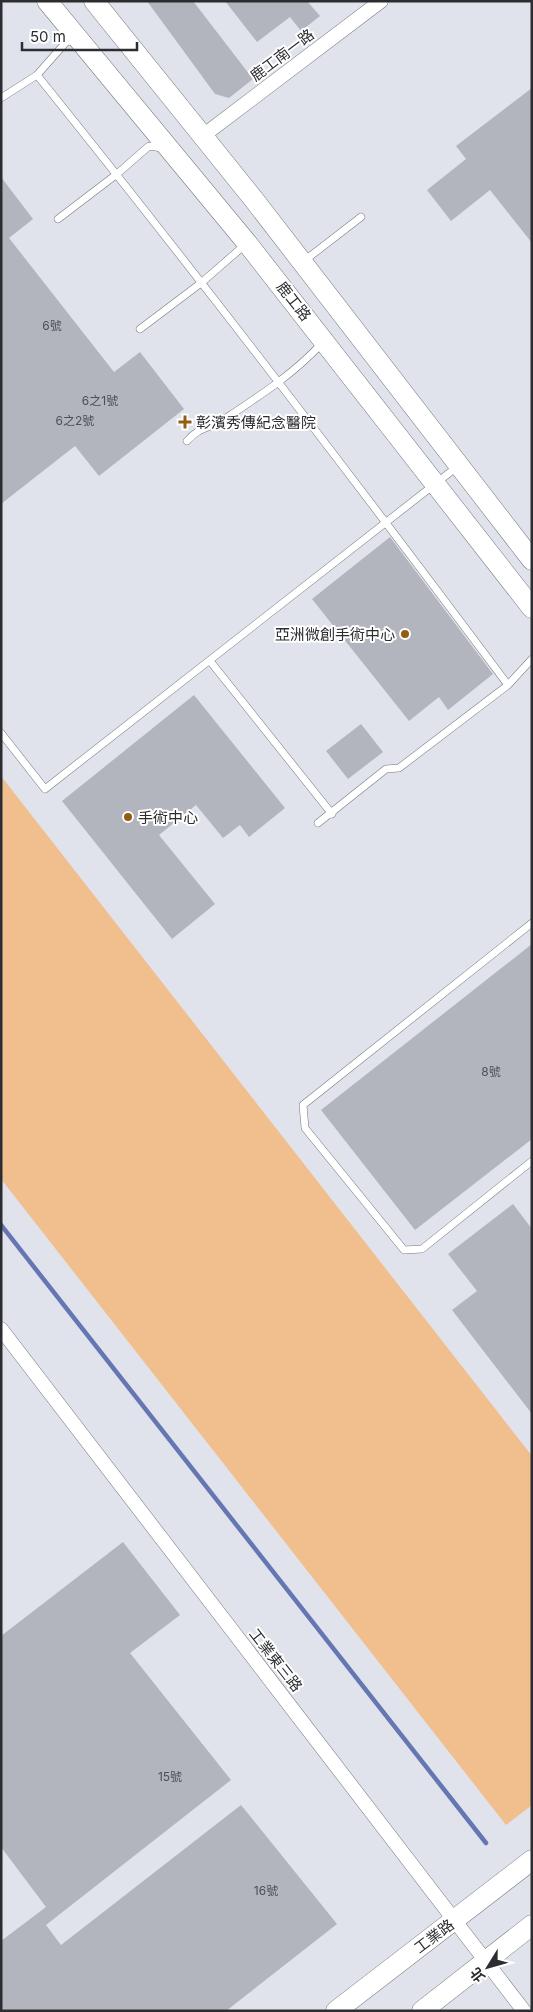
<svg xmlns="http://www.w3.org/2000/svg" width="533" height="2012" font-family="Inter,'Noto Sans TC',sans-serif">
<rect width="100%" height="100%" fill="#e0e3eb"/>
<path fill="#f1bf8e" d="M1,776L532,1456V1805L506,1825L1,1179Z"/>
<g fill="none" stroke-linecap="round" stroke-linejoin="round">
<path stroke="#6577b2" stroke-width="4.5" d="M1,1225L486,1843"/>
</g>
<path fill="#b2b5bd" d="M147,1H193L253,79L229,98L215,94Z
M225,1H307L320,16L301,31L290,17L257,42Z
M532,88V243L490,190L451,221L427,190L466,159L456,146Z
M1,177L33,219L9,238L114,372L140,352L184,409L99,476L75,446L1,504Z
M390,537L493,674L448,710L439,697L409,721L312,599Z
M194,695L285,808L249,837L240,825L223,838L196,805L159,835L215,904L172,939L62,801Z
M361,724L383,752L348,779L326,751Z
M532,944V1139L415,1230L321,1110Z
M513,1204L532,1229V1414L452,1310L477,1291L448,1254Z
M123,1542L180,1615L130,1653L231,1780L46,1925L61,1945L241,1805L337,1924L226,2011H1V1941L46,1907L1,1847V1636Z"/>
<g fill="none" stroke-linecap="round" stroke-linejoin="round">
<g stroke="#75787f" stroke-width="8">
<path id="lane" d="M37,75C198,275 354,479 508,685
M1,98L37,75L67,41L76,42
M58,219L117,174L149,146L162,148
M304,261L361,217
M140,329L201,283L247,243
M187,441C199,427 208,429 223,420C258,397 294,374 323,342
M210,661L332,814
M1,733L45,789L458,466
M318,823L386,769L399,768L508,685L532,659
M532,923L303,1105L305,1128L404,1250L422,1249L532,1161"/>
</g>
<g stroke="#75787f" stroke-width="15">
<path id="street" d="M204,135L381,1
M1,1329L524,2011"/>
</g>
<g stroke="#75787f" stroke-width="21">
<path id="secondary" d="M47,1L247,243L532,608
M94,1L255,201L532,560
M336,2011L532,1860
M422,2011L532,1925"/>
</g>
<use href="#lane" stroke="#fff" stroke-width="7"/>
<use href="#street" stroke="#fff" stroke-width="14"/>
<use href="#secondary" stroke="#fff" stroke-width="20"/>
</g>
<g fill="#935b14" stroke="#fff" stroke-width="2">
<path d="M182.5 414.5h5v5h5v5h-5v5h-5v-5h-5v-5h5z"/>
<circle cx="405" cy="634" r="5"/>
<circle cx="128" cy="817" r="5"/>
</g>
<g text-anchor="middle" dominant-baseline="central" stroke-width="4" stroke-linejoin="round" paint-order="stroke">
<g font-size="12" fill="#4e4f53">
<text x="52" y="325">6號</text>
<text x="100" y="400">6之1號</text>
<text x="75" y="420">6之2號</text>
<text x="491" y="1071">8號</text>
<text x="170" y="1776">15號</text>
<text x="266" y="1890">16號</text>
</g>
<g font-size="15" fill="#2c2d30" stroke="#fff">
<text transform="translate(282 55) rotate(-37)">鹿工南一路</text>
<text transform="translate(294 301) rotate(52)">鹿工路</text>
<text transform="translate(276 1660) rotate(52)">工業東三路</text>
<text transform="translate(434 1936) rotate(-37)">工業路</text>
</g>
<g font-size="15" fill="#2c2d30" stroke="#fff" text-anchor="start">
<text x="196" y="422">彰濱秀傳紀念醫院</text>
<text x="395" y="634" text-anchor="end">亞洲微創手術中心</text>
<text x="138" y="817">手術中心</text>
</g>
</g>
<rect width="533" height="2012" fill="none" stroke="#2c2d30" stroke-width="5"/>
<g transform="translate(488 1967) rotate(233)" stroke="#ffffff" stroke-width="4" paint-order="stroke">
<path d="M0-4L9 19L0 12L-9 19Z" fill="#2c2d30"/>
<text y="-8" font-size="14" font-weight="bold" text-anchor="middle" fill="#2c2d30">北</text>
</g>
<path d="M22 42v8h115v-8" fill="none" stroke="#2c2d30" stroke-width="2.5"/>
<text x="30" y="42" font-size="15" fill="#2c2d30" stroke="#ffffff" stroke-width="4" paint-order="stroke">50 m</text>
</svg>
